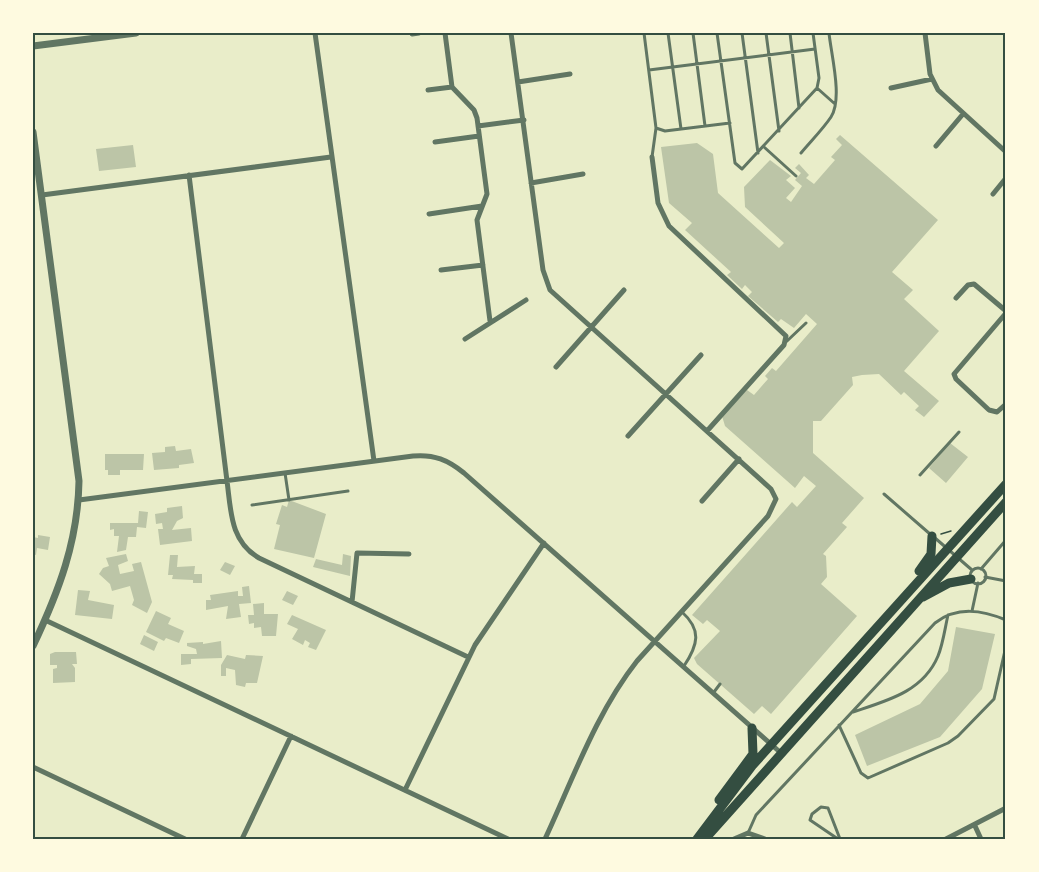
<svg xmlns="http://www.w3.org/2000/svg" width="1039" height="872" font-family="'Fira Sans',sans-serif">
<rect width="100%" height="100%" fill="#e9edc9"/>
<path fill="#bcc5a7" d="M840,135L938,220L892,272L913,290L904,299L939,331L904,371L939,401L924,417L915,410L919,406L904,392L901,395L879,374L862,375L852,377L853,385L821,421H813V453L864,498L842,523L847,527L823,554L826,556L827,577L821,584L857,616L771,714L762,706L754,714L697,664L694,658L720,631L707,620L703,624L692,615L792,502L797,507L816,486L804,476L795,488L725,426L722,416L747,390L754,395L768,379L765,376L772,368L776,371L817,324L806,314L794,328L781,319L778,322L748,296L752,292L745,285L742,289L727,275L731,272L685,230L692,223L669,203L661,147L697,143L713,154L718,193L779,248L784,243L745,207L744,187L770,160L791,176L786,180L795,188L786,198L791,202L802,186L795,180L801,173L795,168L799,164L809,175L806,178L814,184L835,160L831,157L842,145L836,139Z
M133,145L136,167L99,171L96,149Z
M950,443L968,457L946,483L929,468Z
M175,446L176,451L191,449L194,463L179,465V468L154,470L152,453L165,452V447Z
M105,454H144L143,470H120V475H108V470H105Z
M289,500L326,514L314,558L274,549L280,525L276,524L282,505L287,507Z
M182,506L183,518L177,521L172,530L191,528L192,541L160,545L158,529H163L162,523L156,524L155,514L167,512V508Z
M139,511L148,512L146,528L137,527L136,537H128L126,550L117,552L119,536H114V529L110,530V523H138Z
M38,535L50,537L48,550L37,548L36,555L33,554V537L38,538Z
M126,554L128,561L118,565L120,574L134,571L132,564L141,562L152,602L147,613L132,605L134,600L130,586L112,591L110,584L99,574L103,568L109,566L106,558Z
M343,554L351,556L350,576L313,567L316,559L342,565Z
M170,555H178L177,567L195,566L194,574H202V583H193V580L172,579L173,575H168Z
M225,562L235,566L230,575L220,570Z
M249,586L251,603L239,604L241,617L226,619L228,606L206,610V600H211L210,595L238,591V596H243L242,587Z
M78,590L90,591L88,600L114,605L112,619L75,615Z
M287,591L298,596L293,605L282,600Z
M264,603V614H278L276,636H262L261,627L254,628V623L249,624L248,615H254L253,604Z
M156,611L171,618L168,624L184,631L179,643L166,638L164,641L146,632Z
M292,615L326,630L316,650L308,647L310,643L305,640L303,645L292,639L298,629L287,624Z
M956,627L995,634L982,689L940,737L867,766L855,735L920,704L948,671Z
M144,635L158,642L154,651L140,644Z
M221,641L222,658L191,659V664L181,665V654H197L196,649L187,646V643L203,642V644Z
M55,652H76L77,664H72L75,668V682L53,683V669L57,668V665H50V654Z
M227,655L245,659L246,655L263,656L257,683H246L245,687L236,685L235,670L226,668V676H221V665Z"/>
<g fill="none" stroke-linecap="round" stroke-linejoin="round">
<path stroke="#344e41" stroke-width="1.5" d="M941,534L951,531"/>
<path stroke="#617663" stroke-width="3" d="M644,33L656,128L652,157
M668,33L681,129
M693,33L705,126
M717,33L735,163L742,169L817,88L819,78L813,33
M742,33L758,153
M766,33L779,131
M790,33L799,108
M649,70L815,49
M817,88L835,104
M656,128L665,131L730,123
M764,147L796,176
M801,153C811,141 823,129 831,117C843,99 831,54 829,33
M787,341L806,323
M285,473L289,500
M920,475L959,432
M884,494L930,534
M252,505L348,491
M935,538L972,570
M970 576a8 8 0 1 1 16 0a8 8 0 1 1-16 0Z
M981,569L1006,540
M985,577L1006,581
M972,611L978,583
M682,612C702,630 698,645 684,666
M714,692L720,684
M853,712C886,701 923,692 938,656C943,644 945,628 948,615
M839,725L861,773L868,778L948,743L958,736L994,699L1006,646
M748,833L756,815L935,623C957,606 982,610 1006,620
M838,839L810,820L812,814L821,807L828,808L840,839"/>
<path stroke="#617663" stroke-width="5" d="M315,33L374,461
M445,33L452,87L474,110L477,118L487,194L477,220L490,321
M511,33L543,270L550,290L771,489L776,499L768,516L637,661C596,713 573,779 545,839
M925,33L930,74L938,90L1006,152
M412,34L419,33
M518,82L570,74
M891,88L932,79
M428,90L452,87
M478,126L524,120
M435,142L479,136
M936,146L963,114
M652,157L658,203L669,226L786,336L784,345L707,431
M189,175L227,481C231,511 230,541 259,558L468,657
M531,183L583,174
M993,194L1006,178
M42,195L331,157
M429,214L482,206
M441,270L483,265
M956,298L968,285L974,284L1006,311
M1006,313L954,374L956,379L989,410L997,412L1006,404
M465,339L526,300
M556,367L624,290
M628,436L701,355
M79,500L413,456C434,454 448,460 464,473L781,753
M702,501L739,459
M352,602L357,553L409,554
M45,620L508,839
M33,767L185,839
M405,790L475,645L544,543
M975,826L981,839
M242,839L291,736
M734,839L748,833L765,839
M946,839L1006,808"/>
<path stroke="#617663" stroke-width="7" d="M33,46L136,33
M33,132L79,481C78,541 59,591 33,646"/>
<path stroke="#344e41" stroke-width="9" d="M919,571L931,554L932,536
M923,597L949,583L971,579
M719,800L753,754L752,728
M697,839L752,766L1006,484
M705,839L1006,502"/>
</g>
<rect width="1039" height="872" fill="none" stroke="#fefae0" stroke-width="69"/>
<rect x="34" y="34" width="970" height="804" fill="none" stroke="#344e41" stroke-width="2"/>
</svg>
